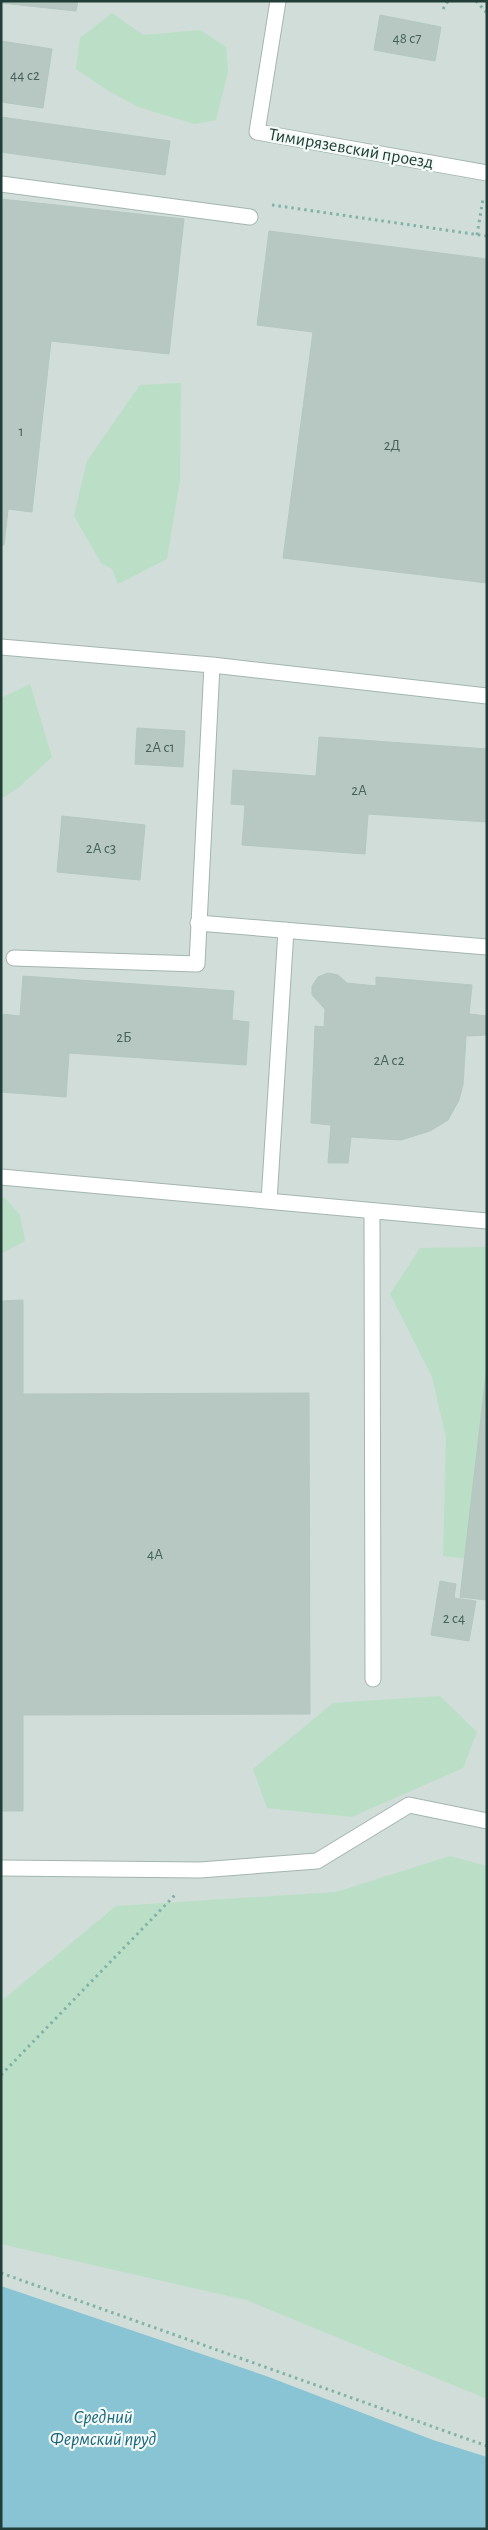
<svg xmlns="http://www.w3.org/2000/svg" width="488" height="2530" font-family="'Alegreya Sans',sans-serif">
<rect width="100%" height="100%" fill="#e2ede9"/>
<path fill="#d0ddd8" d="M1,1H487V2529H1Z"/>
<path fill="#badfc6" d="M112,13L143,35L200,30L226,47L228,72L216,120L194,124L138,107L107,90L76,69L80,38Z
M181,383L180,480L167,559L118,584L112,569L101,563L74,516L87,461L140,385Z
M30,684L52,757L18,788L1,799V698Z
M1,1198H5L20,1215L25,1241L1,1254Z
M487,1247V1469L468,1559L443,1556L446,1437L432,1377L390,1294L420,1248Z
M440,1696L477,1732L463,1768L352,1817L267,1808L253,1769L333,1703Z
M450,1856L487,1866V2399L246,2300L1,2244V1997L4,1999L116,1906L336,1892Z"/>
<path fill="#88c4d4" d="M1,2286L266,2376L433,2440L487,2457V2529H1Z"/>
<path fill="#b7c8c2" stroke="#b4c7c0" d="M1,1H78L76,11L1,3Z
M380,15L441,27L435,61L374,50Z
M1,41L52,49L43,108L1,102Z
M1,117L170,141L165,175L1,152Z
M1,199L184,219L169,354L51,341L32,512L8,509L4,545H1Z
M269,231L487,259V583L283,558L313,332L257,325Z
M137,728L185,731L183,767L135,764Z
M319,737L487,749V822L368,814L365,854L242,845L245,805L231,804L233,770L316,776Z
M62,816L145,825L140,880L57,872Z
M328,973L338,975L347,983L356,984L376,986V977L472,985L469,1014L487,1016V1035L466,1036L463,1085L459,1100L448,1120L430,1131L401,1140L351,1137L348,1163H328L331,1125L311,1123L315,1026L324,1027L325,1009L312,995V986L318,977Z
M23,976L234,991L232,1020L249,1022L246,1065L69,1053L66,1097L1,1092V1014L20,1016Z
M23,1300V1394L309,1393L310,1714L23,1715V1811H1V1301Z
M487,1365V1600L460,1597Z
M440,1581L456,1584L454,1598L476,1601L469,1641L431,1635Z"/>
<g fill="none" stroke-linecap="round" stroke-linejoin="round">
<g stroke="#a4b5b0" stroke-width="17">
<path id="service" d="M278,1L257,132L487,173
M1,184L250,217
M1,647L212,665L487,696
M198,923L487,947
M14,958L197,964L212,665
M1,1177L487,1221
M269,1201L286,930
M372,1211L373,1679
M1,1868L200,1870L317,1861L409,1805L487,1821"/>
</g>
<path stroke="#81b2a5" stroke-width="3" stroke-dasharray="2.5 4" stroke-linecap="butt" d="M476,1L487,13
M443,9L448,1
M272,205L487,236
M477,235L483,199
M1,2075L175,1895
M1,2273L487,2446"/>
<use href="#service" stroke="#fff" stroke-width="15"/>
</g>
<g text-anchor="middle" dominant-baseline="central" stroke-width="4.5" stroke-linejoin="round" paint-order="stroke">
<g font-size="15" fill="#46615a">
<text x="407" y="38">48 с7</text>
<text x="25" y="75">44 с2</text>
<text x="21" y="431">1</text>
<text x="392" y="445">2Д</text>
<text x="160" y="747">2А с1</text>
<text x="359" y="790">2А</text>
<text x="101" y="848">2А с3</text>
<text x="124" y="1037">2Б</text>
<text x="389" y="1060">2А с2</text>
<text x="155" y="1554">4А</text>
<text x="454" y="1618">2 с4</text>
</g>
<g font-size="18" fill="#213f38" stroke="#f3f9f6">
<text transform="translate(351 149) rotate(10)">Тимирязевский проезд</text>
</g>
<g font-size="19" font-style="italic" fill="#19677d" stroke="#f3f9f6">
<text x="103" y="2417">Средний<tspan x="103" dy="22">Фермский пруд</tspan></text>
</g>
</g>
<rect width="488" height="2530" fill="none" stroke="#213f38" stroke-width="5"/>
</svg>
